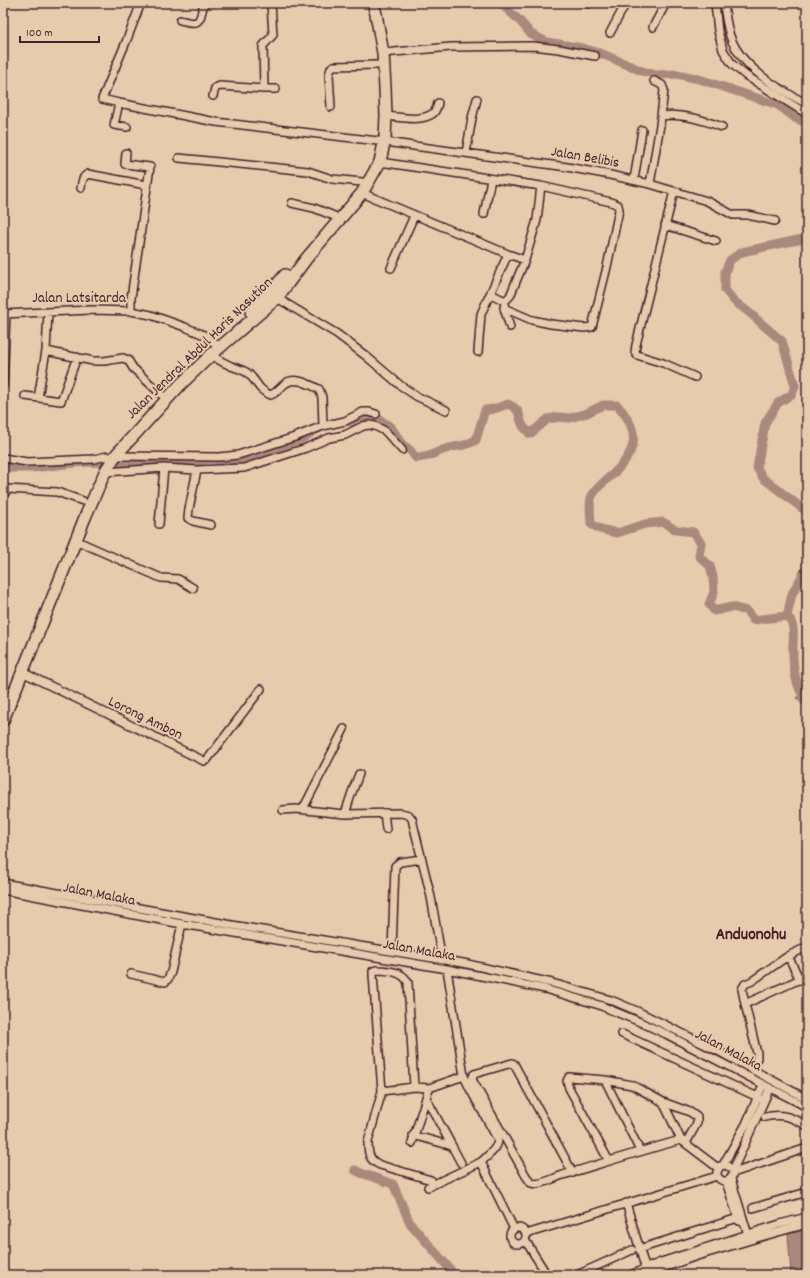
<svg xmlns="http://www.w3.org/2000/svg" width="810" height="1278" font-family="Dekko,sans-serif">
<rect width="100%" height="100%" fill="#e6cbad"/>
<filter id="ink" filterUnits="userSpaceOnUse"><feTurbulence type="fractalNoise" baseFrequency=".025" numOctaves="2"/><feDisplacementMap in="SourceGraphic" scale="8" xChannelSelector="R" yChannelSelector="G"/><feConvolveMatrix kernelMatrix="1 2 1 2 8 2 1 2 1" color-interpolation-filters="sRGB"/></filter>
<g filter="url(#ink)">
<path fill="#aa897c" stroke="#845f5c" d="M806,691L807,692V708L796,698Z
M807,1230V1275H791L788,1234Z"/>
<g fill="none" stroke-linecap="round" stroke-linejoin="round">
<path stroke="#aa897c" stroke-width="9" d="M500,3L519,20L531,34L547,42L582,48L600,53L642,71L656,75L677,74L699,79L778,105L795,118L807,123
M807,238L742,252L730,260L725,272V290L734,301L751,314L763,325L782,341L795,386L792,394L778,403L765,423L757,468L763,478L807,512
M350,422L358,417L369,416L379,419L391,427L402,444L410,450L416,458C431,458 436,451 449,448C460,445 464,447 476,440L485,410L494,409L508,404C523,411 517,415 523,426C525,429 528,431 530,434L548,419L559,417L570,418L587,413L603,405H617C641,431 638,450 613,474C606,480 598,486 593,494C588,500 591,517 591,524L600,529L617,533L645,524L663,522L676,530L693,532L701,543L699,556L710,566L713,577L714,592L709,604L714,611L732,607L747,611L753,620L787,616
M3,468H33L74,463L94,462L126,466L165,460L197,461L211,459L240,462L255,459L268,454L282,446L304,438L313,431L317,430
M807,567L792,594L787,616C797,626 792,640 793,653C793,669 796,688 807,701
M355,1170L361,1173L393,1184L410,1223L455,1275"/>
<g stroke="#4a1f2b" stroke-width="10">
<path id="minor" d="M715,3L718,31L723,50L732,64L745,75L807,114
M724,3C725,14 727,26 730,36C741,68 779,89 807,104
M588,4L589,3
M180,20C201,26 199,22 204,3
M653,27L666,3
M610,33L626,3
M383,53L451,47L533,46L559,49L595,56
M264,89H276
M213,96L215,88L220,86L264,89L263,46L273,35L271,3
M119,103L102,99L126,42L141,3
M331,107L329,75L331,68L333,66L377,65
M386,116C400,117 420,122 432,114C436,112 437,107 438,103
M662,116C681,113 703,120 722,127
M127,127L114,125L119,103L216,122L378,141
M385,142L567,167L610,175L650,184L707,201L733,215H748L775,221
M126,153L125,164L150,167L131,298V311
M466,153L472,118L477,99
M179,158L308,171L332,179L362,182
M380,162L541,186L611,202L618,205L619,210L607,267L592,327L584,328L551,324L532,320L504,308
M634,180L642,130
M650,184L660,125L664,90L662,85L654,81
M81,188C82,182 82,177 88,174L146,185
M674,191L636,345L635,352L637,355L663,363L695,377
M362,193L508,254L481,314L478,352
M292,203L314,208L334,216
M484,214L491,179
M665,225L716,241
M508,254L525,260L537,220L541,186
M391,268L414,216
M491,294L505,301L504,308L510,327
M277,298L337,334L366,356L400,385L416,396L446,410
M505,301L510,296L525,260
M48,312L46,351L93,361H104L123,358L128,360L133,368L162,395
M3,314L91,310L131,311L151,315L185,327L204,335L220,347
M211,355C217,359 224,363 231,366C236,368 241,369 246,372C258,380 256,390 271,395C278,392 280,387 286,383C295,376 310,385 319,389L322,397L323,426
M3,385L6,314
M25,396L61,401L77,357
M38,398L46,351
M115,456L219,457L238,455L295,437L323,426L345,421L363,412H369L376,414
M3,458L27,462L94,459L107,456
M164,468L197,470L244,468L306,448L329,438L345,435L363,426L369,425L375,426L385,431L402,450
M197,470L189,509L188,518L193,521L211,525
M105,472L164,468L159,524
M3,495L8,489L57,492L83,501
M75,540L161,578L178,579L193,588
M22,672L204,761L207,760L261,689
M303,809L344,729
M283,810L296,809L345,814L401,813L409,815L412,819L431,897L442,960
M384,813L386,829
M345,814L351,795L359,774
M3,883L232,925L463,963L552,983L611,1000L637,1011L716,1050L807,1099
M3,890L182,924L447,969L545,989L599,1005L640,1022L666,1034L807,1107
M392,951L395,866L400,862L422,859
M788,956L807,947
M447,969L464,1076L469,1087L498,1140C498,1149 487,1156 481,1162L514,1229
M131,974L161,981L165,982L168,979L171,972L182,924
M745,1004L742,989L745,984L752,981L788,956L800,980
M622,1034L764,1100
M751,1069L757,1058V1053L745,1004L807,976
M605,1080L632,1085L663,1102L681,1140
M382,1091L373,975V971L376,970C387,970 404,971 408,983L414,1087
M426,1098L452,1146
M663,1102L690,1112L697,1117V1123L686,1143
M765,1117C782,1113 792,1117 807,1126
M413,1135L452,1146L461,1163
M412,1143L429,1088
M609,1161L569,1088L567,1081L569,1077L605,1080L640,1151
M723,1165L746,1124L763,1085
M733,1170L726,1165L720,1166L717,1172V1176C723,1185 734,1181 733,1170L770,1088
M573,1173L514,1064L512,1063L474,1074L472,1079L474,1083L501,1131L526,1176L531,1183C540,1186 552,1179 560,1176C600,1164 640,1151 681,1140L718,1168
M733,1173L807,1148
M731,1179L749,1238
M431,1180L380,1165C369,1160 368,1154 368,1142L382,1091L414,1087L429,1088L464,1076
M726,1182L739,1221
M428,1187L481,1162
M626,1203L645,1267
M753,1208L807,1192
M510 1236a8 8 0 1 1 16 0a8 8 0 1 1-16 0Z
M526,1234L717,1176
M525,1240L547,1275
M639,1249L738,1218
M577,1275L632,1250
M630,1275L661,1262L780,1224L807,1217
M644,1275L694,1257L764,1236L807,1224"/>
</g>
<g stroke="#4a1f2b" stroke-width="14">
<path id="highway" d="M251,312L267,296L285,275
M3,720L86,515L105,472L115,456L180,385L211,355L277,298L306,259L362,193L380,162L385,138L386,116L385,88L383,53L376,14L373,3"/>
</g>
<use href="#minor" stroke="#e6cbad" stroke-width="7"/>
<use href="#highway" stroke="#e6cbad" stroke-width="11"/>
</g>
</g>
<g text-anchor="middle" dominant-baseline="central" stroke-width="4" stroke-linejoin="round" paint-order="stroke">
<g font-size="15" fill="#4a1f2b" stroke="#e6cbad">
<text transform="translate(585 158) rotate(10)">Jalan Belibis</text>
<text x="79" y="299">Jalan Latsitarda</text>
<text transform="translate(200 349) rotate(-44)">Jalan Jendral Abdul Haris Nasution</text>
<text transform="translate(145 719) rotate(26)">Lorong Ambon</text>
<text transform="translate(99 895) rotate(11)">Jalan Malaka</text>
<text transform="translate(419 951) rotate(10)">Jalan Malaka</text>
<text transform="translate(728 1051) rotate(28)">Jalan Malaka</text>
</g>
<g font-size="17" font-weight="bold" fill="#4a1f2b" stroke="#e6cbad">
<text x="751" y="936">Anduonohu</text>
</g>
</g>
<rect width="810" height="1278" fill="none" stroke="#e6cbad" stroke-width="16"/>
<rect x="8" y="8" width="794" height="1262" fill="none" stroke="#4a1f2b" stroke-width="1.5" filter="url(#ink)"/>
<path d="M20 36v6h79v-6" fill="none" stroke="#4a1f2b" stroke-width="2"/>
<text x="26" y="36" font-size="12" fill="#4a1f2b" stroke="#e6cbad" stroke-width="3" paint-order="stroke">100 m</text>
</svg>
